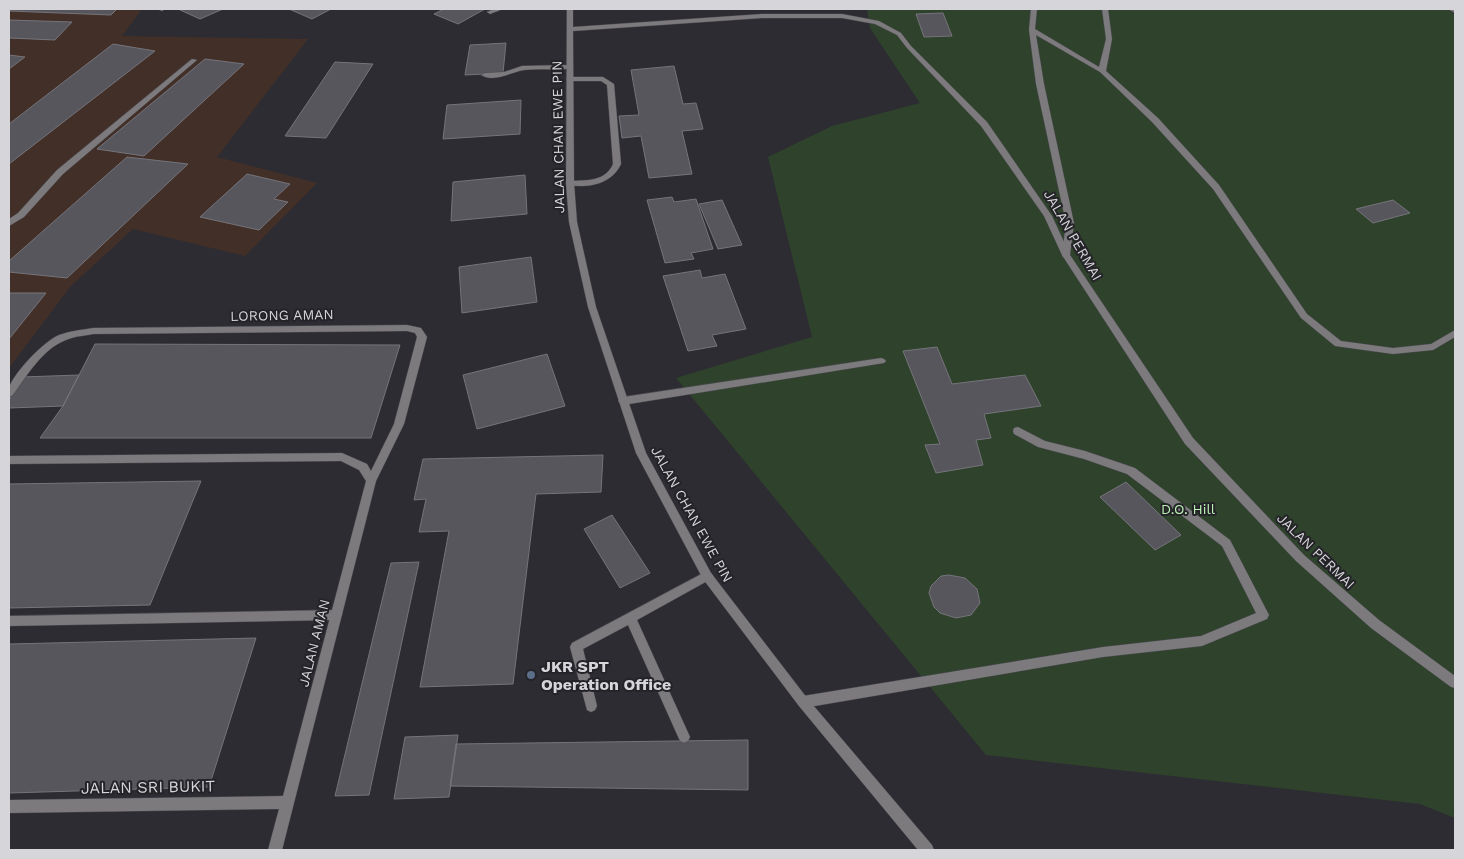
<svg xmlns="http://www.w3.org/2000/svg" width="1464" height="859" font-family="'Work Sans',sans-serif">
<rect width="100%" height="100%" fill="#2d2c32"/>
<path fill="#423028" d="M9,9H142L122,36L308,39L217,157L317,183L245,256L133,229L71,286L9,368Z"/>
<path fill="#2f432c" d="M867,9H1447L1455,15V818L1420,804L986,755L676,378L812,337L768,157L832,126L920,103L870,28Z"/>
<path fill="#56565c" stroke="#75747b" d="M9,9H117L111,15L9,11Z
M178,9H223L200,19Z
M289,9H331L312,19Z
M444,9H485L458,24L434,14Z
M943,13L952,36L924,37L916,14Z
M9,20L72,22L55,40L9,38Z
M506,43L503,73L465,75L470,45Z
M113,44L155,51L9,164V124Z
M9,55L25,57L9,69Z
M205,59L244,64L144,156L97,149Z
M335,62L373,64L326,138L285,136Z
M674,66L683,104L696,103L703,129L682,131L692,174L649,178L641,136L622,138L619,116L639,115L631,70Z
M521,100L520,134L443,139L447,105Z
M127,157L188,164L67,278L9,272V261Z
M247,174L290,184L274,199L288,202L259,230L200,217Z
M525,175L527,214L451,221L453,182Z
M672,197L674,202L696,199L713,249L691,253L694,259L665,263L647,200Z
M722,200L742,245L718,249L699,204Z
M1393,200L1410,213L1373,223L1356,209Z
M531,257L537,302L462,313L459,267Z
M700,270L702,278L725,274L746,329L712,335L717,346L688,351L663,276Z
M9,293H46L9,339Z
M95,344L400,345L371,438H40L63,406Z
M937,347L952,384L1025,375L1041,406L984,414L991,438L976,440L983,465L936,473L925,445L940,444L903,351Z
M547,354L565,406L477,429L463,375Z
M79,375L63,406L9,408V400L22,377Z
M603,455L601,492L536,494L513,684L420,687L449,531L419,532L426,499L414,500L423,459Z
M201,481L150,605L9,608V484Z
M1126,482L1181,535L1155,550L1100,497Z
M612,515L650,573L620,588L584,529Z
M419,562L369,795L335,796L391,563Z
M949,575L965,578L977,589L980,603L971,615L956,618L940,613L934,607L929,593L931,586L941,576Z
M256,638L209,787L9,793V644Z
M458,735L449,797L394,799L405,737Z
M748,740V790L450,786L456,744Z"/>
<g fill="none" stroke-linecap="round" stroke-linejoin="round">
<g stroke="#48474d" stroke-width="1">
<path id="lane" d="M158,9H165L162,11Z
M494,9H503L490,14L487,12Z
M1031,9H1037L1035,29L1099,67L1106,39L1102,9H1108L1112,39L1106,71L1158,118L1219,185L1307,314L1341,341L1393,348L1431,344L1455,330V337L1433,350L1393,354L1335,346L1301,318L1213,189L1152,122L1100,72L1036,35L1044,84L1074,223L1070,255L1066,258L1063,257L1062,255L1066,223L1036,84L1029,30Z
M1448,9H1455V13Z
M192,59L197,60L63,174L24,217L9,226V219L18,213L57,170Z
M570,65L573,67L572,68C557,71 540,68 524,70C511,72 494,83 481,75L485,73L504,72L522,66Z
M603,77L614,84L621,164C611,185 588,188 567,185V181H570C587,180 605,182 613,164L607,85L601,81H570L566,79L570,77Z
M881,358L884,359L886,361L884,363L623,405L618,401L623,397Z
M1018,427L1045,441L1085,451L1135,468L1230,540L1269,615L1267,619L1202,646L1103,657L803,708L799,706L797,702L799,698L803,696L1103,647L1201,636L1256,613L1222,546L1127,474L1084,459L1038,447L1014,434L1013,431L1014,428Z
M707,571L711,573L713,576L711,579L637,620L690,737L688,741L684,743L680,741L628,625L583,649L597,706L595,710L591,712L587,710L570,647L572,643Z
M336,610L340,611L342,615L340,619L336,620L9,626V616Z"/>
</g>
<g stroke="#48474d" stroke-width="1">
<path id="street" d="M567,9H573V27L762,14H842L879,21L901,33L911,46L987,122L1052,216L1070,255L1193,438L1304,555L1379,620L1455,676V688L1451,687L1371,628L1296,561L1185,444L1062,255L1044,216L981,126L907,48L897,35L875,24L842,18H762L573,31L574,183L577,222L596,307L646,453L711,573L807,698L932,845L934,850H918L799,706L703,579L636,453L588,307L569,222L566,183Z
M407,325L421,328L427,337L404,424L376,481L282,850H268L279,809L9,813V800L283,796L366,481L359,470L341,461L9,464V456L342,453L367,464L371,471L394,424L417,337L415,333L407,331L93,334C84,336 75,336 66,340C42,349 27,376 12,396H9C9,393 8,388 10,385C17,370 43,342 59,335C70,331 81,330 93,328Z"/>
</g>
<use href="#lane" fill="#7c7a7d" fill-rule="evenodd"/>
<use href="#street" fill="#7c7a7d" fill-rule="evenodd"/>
</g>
<circle fill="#5c6f8a" stroke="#232328" stroke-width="2" cx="531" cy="675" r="5"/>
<g text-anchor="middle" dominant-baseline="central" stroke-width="4" stroke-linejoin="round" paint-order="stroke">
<g font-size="14" fill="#d6d6da" stroke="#232328">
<text transform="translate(558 137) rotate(-91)">JALAN CHAN EWE PIN</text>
<text transform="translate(1073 235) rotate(60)">JALAN PERMAI</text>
<text transform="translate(282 315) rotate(-1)">LORONG AMAN</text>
<text transform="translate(692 514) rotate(61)">JALAN CHAN EWE PIN</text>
<text transform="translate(1316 551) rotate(44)">JALAN PERMAI</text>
<text transform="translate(314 643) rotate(-76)">JALAN AMAN</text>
</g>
<g font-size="14" fill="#bef3b6" stroke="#232328">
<text x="1188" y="509">D.O. Hill</text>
</g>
<g font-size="16" font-weight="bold" fill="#d6d6da" stroke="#232328" text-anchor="start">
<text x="541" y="666">JKR SPT<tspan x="541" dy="18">Operation Office</tspan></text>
</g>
<g font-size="16" fill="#d6d6da" stroke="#232328">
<text transform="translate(148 787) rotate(-1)">JALAN SRI BUKIT</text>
</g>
</g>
<rect width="1464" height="859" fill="none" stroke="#d6d6da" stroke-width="20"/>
</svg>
